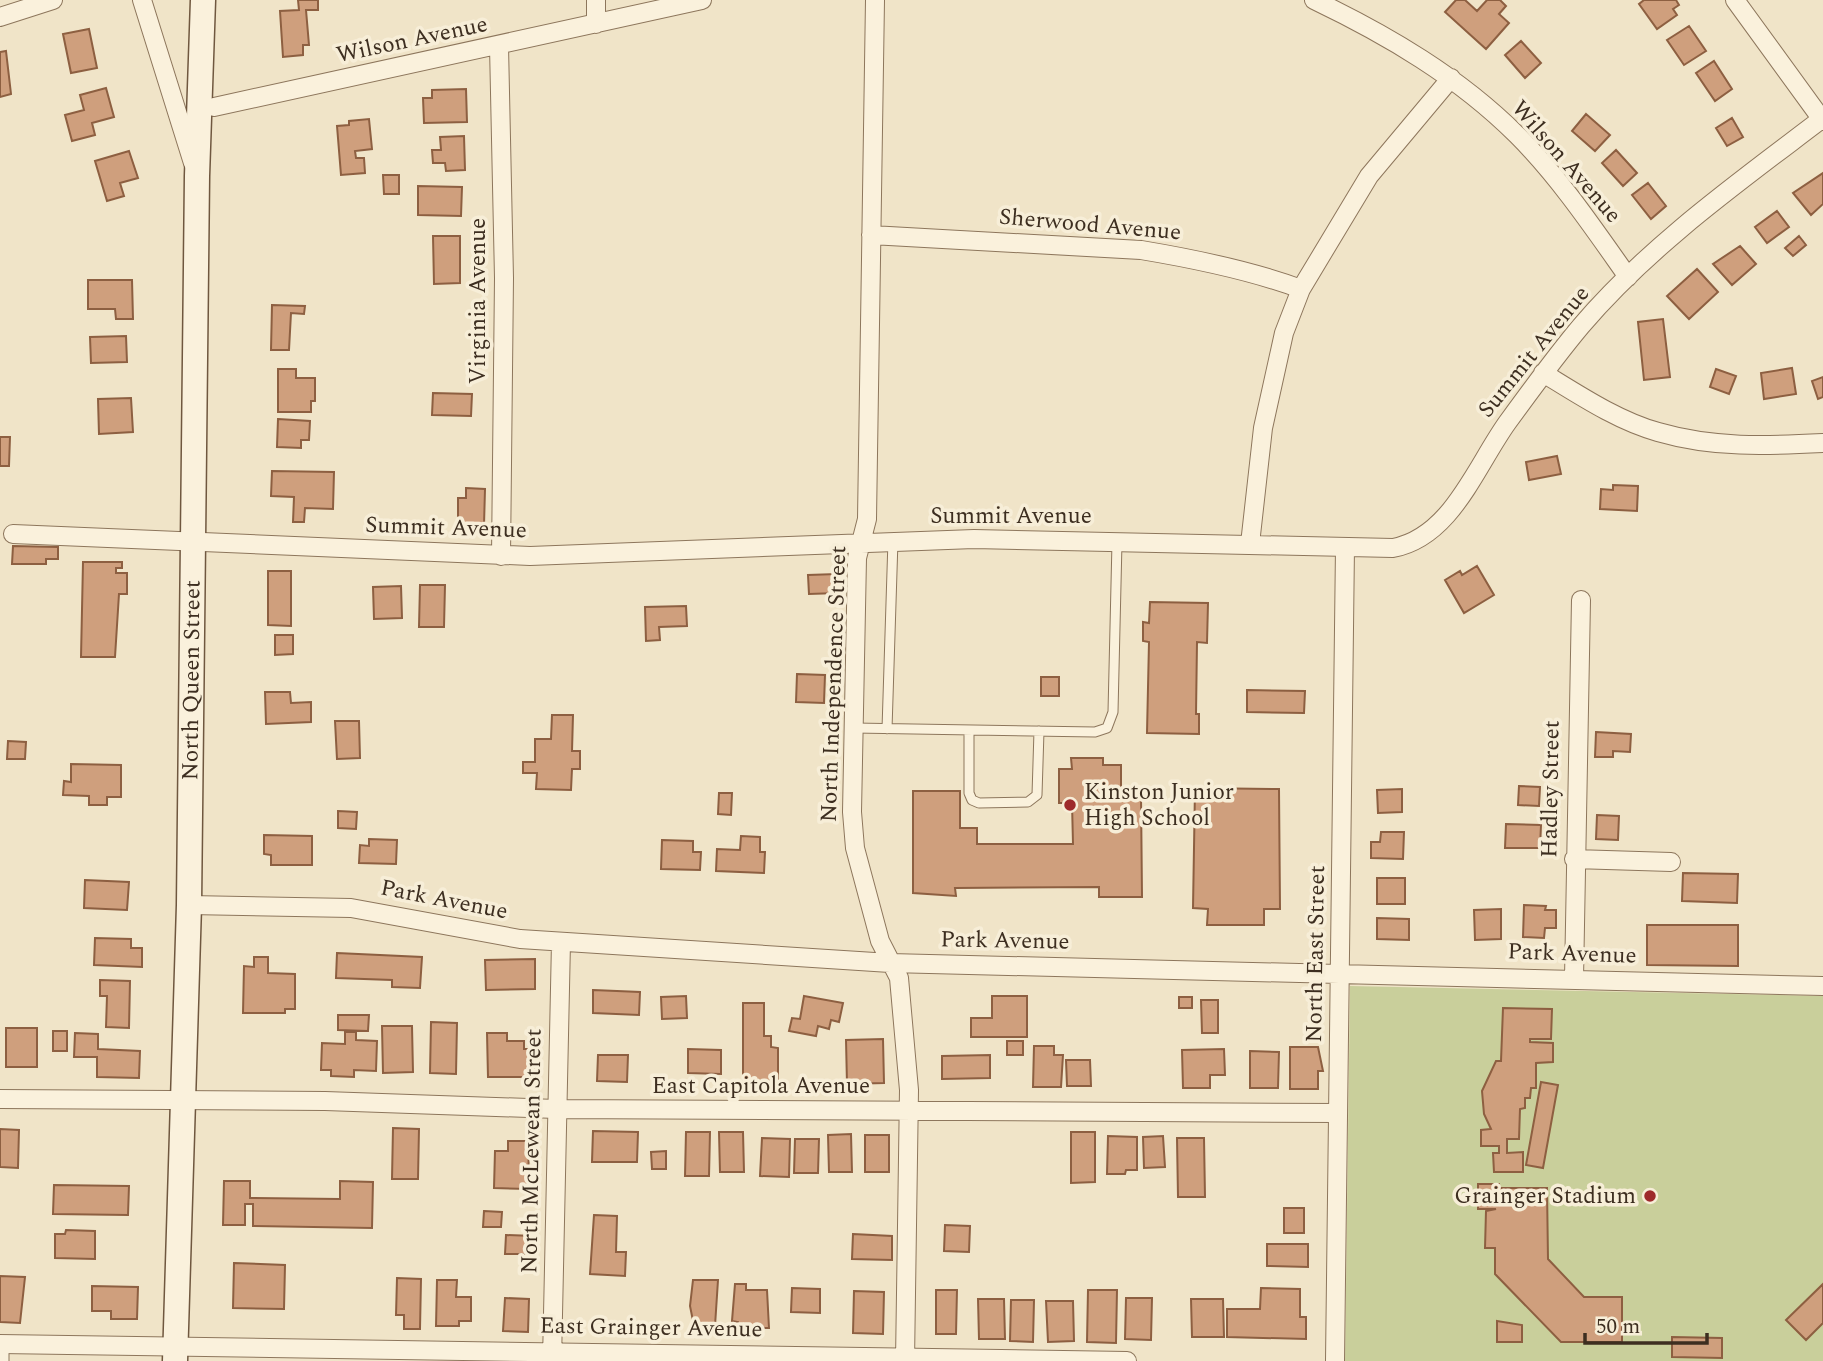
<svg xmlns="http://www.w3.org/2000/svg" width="1823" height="1361" font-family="Spectral,serif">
<rect width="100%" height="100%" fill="#f0e4c8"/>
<path fill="#c9cf9b" d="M1350,986L1823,996V1361H1345Z"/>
<path fill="#cf9f7d" stroke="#8d5f41" stroke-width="2" d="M298,0H318V10H306L309,45H303V55L283,57L280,11L299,10Z
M1456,0H1465L1477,11L1487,0H1500L1506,6L1499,14L1509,23L1486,49L1445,12Z
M1644,0H1676L1679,5L1673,9L1677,15L1657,29L1639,4Z
M1689,26L1706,51L1684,65L1667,40Z
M89,29L97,68L71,73L63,34Z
M1521,41L1541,63L1525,78L1505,55Z
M6,51L11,94L0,97V52Z
M1714,61L1732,89L1715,101L1696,73Z
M106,88L114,117L92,123L95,135L72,141L65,115L84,110L80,95Z
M466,89L467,122L424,123L423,98H432V90Z
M1586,114L1610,135L1595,151L1572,131Z
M1732,118L1743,137L1727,146L1716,128Z
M369,119L372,149L355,151L356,158H364L365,173L341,175L337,126L349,125V121Z
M464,136L465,170L446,171L445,163H433L432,150H441L440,137Z
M1616,150L1637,173L1623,186L1602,163Z
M129,151L138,178L120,183L124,196L107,201L95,161Z
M1823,173V204L1811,215L1793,193Z
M383,175H399V194H384Z
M1648,183L1666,206L1651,219L1632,195Z
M418,186L462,187L461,216L418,215Z
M1777,211L1789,227L1767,243L1755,227Z
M433,236H460V283L434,284Z
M1799,236L1806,245L1793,256L1785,248Z
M1740,246L1756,264L1732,285L1713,264Z
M1697,269L1718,292L1689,319L1667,296Z
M88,280H132L133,319H116L115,309H88Z
M272,305L305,306L304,314L291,313L289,350H271Z
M1663,319L1670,377L1644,380L1638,322Z
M126,336L127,362L91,363L90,337Z
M1792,368L1796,394L1764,399L1761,373Z
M278,369H296V378H315V401H311V412H278Z
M1716,369L1736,376L1729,394L1710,387Z
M1823,377V397L1818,399L1812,381Z
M433,393L472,394L471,416L432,415Z
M131,398L133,432L99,434L98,399Z
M278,419L310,421L309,440H301V448L277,447Z
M0,437H10L9,466H0Z
M1557,456L1561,474L1529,480L1526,462Z
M272,471L334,472L333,509L305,508L304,522H293L294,497L271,496Z
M1613,485L1638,486L1637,511L1600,509L1601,489L1613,490Z
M466,488L485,489L484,525L458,524V498H466Z
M13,546L58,547V559H46V564H12Z
M83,562H122V568H116V573H127V594H119L115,657H81Z
M1477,566L1494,595L1464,613L1445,580L1460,571L1462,575Z
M268,571H291V626L268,625Z
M837,574L838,593L809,594L808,575Z
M420,585H445L444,627H419Z
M401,586L402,618L374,619L373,587Z
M1150,602L1208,603L1207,643L1197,642L1196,714H1199V734L1147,733L1149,642L1143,641V622L1149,623Z
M686,606L687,626L659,627L660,640L646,641L645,607Z
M275,635H293V654L275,655Z
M797,674L825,675L824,703L796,702Z
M1041,677H1059V696H1041Z
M1247,690L1305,691L1304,713L1247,712Z
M265,692H290L291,703L311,702V722L266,724Z
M552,715H573L572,751H580V769H572L571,790L536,789L537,773H523V762H535V739H551Z
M335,721H359L360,758L337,759Z
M1596,732L1631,734L1630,752L1613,751V757H1595Z
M8,741L26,742L25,759H7Z
M1071,758H1103V765H1121V796H1141L1142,897H1099V887L955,888L956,896L913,893V791H960V828H977V844H1073L1072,803H1059V769H1072Z
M71,764L121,765V797H107V805H89V796L63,795L64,781L71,782Z
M1519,786L1540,787L1539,806L1518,805Z
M1195,788L1279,789L1280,909H1264V925H1207L1208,909L1193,908Z
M1402,789V812L1378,813L1377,790Z
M719,793H732L731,815L718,814Z
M338,811L357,812L356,829L338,828Z
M1597,815L1619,816L1618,840L1596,839Z
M1506,824L1541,825L1540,848H1505Z
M1381,832H1404L1403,859L1371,858V842H1380Z
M264,835L312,836V865H271V855L264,854Z
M741,836L760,837V852H765L764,873L716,871L717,849L740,850Z
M369,839L397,840L396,864L359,863L360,845L369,846Z
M662,840L693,841V852H701L700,870L661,869Z
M1683,873L1738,874L1737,903L1682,901Z
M1377,878H1405V904H1377Z
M85,880L129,882L127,910L84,908Z
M1524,905L1546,906L1545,910H1556V928H1545L1544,938L1523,937Z
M1501,909V939L1475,940L1474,910Z
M1377,918L1409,919V940L1377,939Z
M1647,925H1738V966L1647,965Z
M95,938L131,939V948H142V967L94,965Z
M337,953L422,957L420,988L392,987V980L336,978Z
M254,957H268V973L295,974V1009H285V1013H243L244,966L254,967Z
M535,959V989L486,990L485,960Z
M100,980L130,981L129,1028L106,1027L107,996H100Z
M593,990L640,992L639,1015L593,1013Z
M686,996L687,1018L662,1019L661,997Z
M804,996L843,1003L839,1022L831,1020L829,1029L818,1026L816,1036L789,1031L792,1018L800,1019Z
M992,996H1027V1037H971V1018H992Z
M1179,997H1192V1008H1179Z
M1201,1000H1218V1033H1202Z
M743,1003H764V1036H771V1047L778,1048V1081L743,1080Z
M1503,1008L1552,1009L1551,1039H1530V1042L1553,1043V1062L1536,1063V1088H1531L1530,1098H1525V1108L1520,1109L1519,1139H1507V1153L1523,1152V1172H1494L1493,1153H1499V1146H1481V1130L1491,1129L1484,1114L1482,1091L1496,1061H1501Z
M338,1015H369L368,1031L338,1030Z
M431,1022L457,1023L456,1074L430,1073Z
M382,1026H412L413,1072L383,1073Z
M6,1028H37V1067H6Z
M53,1031H67V1051H53Z
M345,1032H356V1040L377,1041L376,1071L354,1070V1077L331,1076V1070H321L322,1043L345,1044Z
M75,1033L98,1034V1049L140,1051L139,1078L97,1077V1057H74Z
M487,1033H507V1041H524V1049H533L534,1077H488Z
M883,1039L884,1083L847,1084L846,1040Z
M1007,1041H1023V1055H1007Z
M1034,1046H1054V1055H1063L1061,1087H1033Z
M1290,1047H1318L1323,1071H1318V1089H1290Z
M688,1049L721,1050V1074L688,1073Z
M1224,1049L1225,1075H1210V1088H1183L1182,1050Z
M1250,1051L1279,1052L1278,1088H1250Z
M598,1055H628L627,1082L597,1081Z
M990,1055V1078L942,1079V1056Z
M1066,1060H1090L1091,1086H1067Z
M1541,1082L1558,1085L1543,1168L1526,1165Z
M393,1128L419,1129L418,1179H392Z
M0,1129L19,1130L18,1168L0,1167Z
M593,1131L638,1132L637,1162H592Z
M686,1132H710L709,1176H685Z
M719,1132H743L744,1172H720Z
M1071,1132H1095V1182L1071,1183Z
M851,1134L852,1172H829L828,1135Z
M865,1135H889V1172H865Z
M1108,1136L1137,1137V1170H1126L1125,1174H1107Z
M1163,1136L1165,1167L1144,1168L1143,1137Z
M762,1138L790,1139L789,1177L760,1176Z
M1177,1138H1204L1205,1197H1178Z
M795,1139H819L818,1173H794Z
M508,1141H529L528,1189L494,1188L495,1151H508Z
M666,1151V1169H652L651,1152Z
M224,1181H250V1198L340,1199V1181L373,1182L372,1228L253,1226V1204H245V1225H223Z
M1478,1184H1499V1188H1547L1548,1259L1584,1297H1622V1342H1561L1495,1274V1248H1485L1486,1211L1496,1209H1478Z
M54,1185L129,1186L128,1215L53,1214Z
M1284,1208H1304V1233H1284Z
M484,1211L502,1212L501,1227H483Z
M594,1215L617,1216L616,1252H626L625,1276L590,1274Z
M945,1225L970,1226L969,1252L944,1251Z
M66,1230L95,1231V1259L55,1258V1234H65Z
M853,1234L892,1236V1260L852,1259Z
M506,1235L534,1236L533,1254H505Z
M1267,1244H1308V1267L1267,1266Z
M234,1263L285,1265L284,1309L233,1308Z
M0,1276L25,1277L20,1323L0,1322Z
M397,1278L421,1279L420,1329H404V1315H396Z
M437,1280H457L456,1297H471V1321H459V1326H436Z
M693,1280H718L715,1326H694L690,1306Z
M735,1284H746V1290H767L769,1328H738V1322L732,1321Z
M1823,1284V1323L1806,1340L1786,1320Z
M92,1286L138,1287L137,1319H111V1311H92Z
M792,1288L820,1289V1313L791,1312Z
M1261,1288L1300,1289V1317H1306V1339L1227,1337V1309H1260Z
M936,1290H957L956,1334H936Z
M1088,1290H1117L1116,1343L1087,1342Z
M854,1291L884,1292L883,1334L853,1333Z
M505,1298L529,1299L528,1332L503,1331Z
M1126,1298H1152L1151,1340L1125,1339Z
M978,1299H1004L1005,1339H979Z
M1191,1299H1223L1224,1337H1192Z
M1011,1300H1034L1033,1342L1010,1341Z
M1046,1301H1073L1074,1341L1048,1342Z
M1497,1321L1522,1325V1342H1497Z
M1672,1337L1722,1338V1358L1672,1357Z"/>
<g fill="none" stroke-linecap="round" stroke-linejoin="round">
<g stroke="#8d765c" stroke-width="11">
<path id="lane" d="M854,728L1095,732L1107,728L1113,712L1117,542
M887,729L893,540
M969,730V793L972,800L979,803L1028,802L1037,795L1039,731
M4,1344V1361"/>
</g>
<g stroke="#8d765c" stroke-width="20">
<path id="street" d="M142,0L193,163
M875,0L867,519L857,558L852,812L855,848L880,941L899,978L909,1090L905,1361
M1314,0C1387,35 1459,77 1517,135C1559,177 1594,229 1628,277
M1735,0L1823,121
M0,17L53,0
M596,24V0
M499,46L504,278L501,556
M214,107L702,0
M871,235L1141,250C1195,259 1250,270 1301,289
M1543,373C1579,395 1618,421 1658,432C1713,448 1766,446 1823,443
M13,534L530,556L974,539L1393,548C1451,537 1475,468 1507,423C1531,390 1555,357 1581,326C1650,245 1739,182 1823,118
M1250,544L1263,428L1284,333L1301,289L1369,176L1451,78
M1574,859L1671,862
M189,905L351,908L520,939L890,963L1823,986
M1574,979L1581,600
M0,1099L325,1101L556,1109L1338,1113
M0,1344L1127,1361
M552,1361L561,942
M1335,1361L1345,547"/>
</g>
<g stroke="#6f573f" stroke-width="27">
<g id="secondary">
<path id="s1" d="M175,1361L189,905L197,176L203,0"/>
</g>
</g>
<use href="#lane" stroke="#faf1dc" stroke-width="9"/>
<use href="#street" stroke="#faf1dc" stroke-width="18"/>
<use href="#secondary" stroke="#faf1dc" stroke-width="24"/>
</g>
<g fill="#9e2a2b" stroke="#f7eed8" stroke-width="2.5">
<circle cx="1070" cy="805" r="7"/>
<circle cx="1650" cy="1196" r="7"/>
</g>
<g text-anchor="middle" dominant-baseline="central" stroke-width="7" stroke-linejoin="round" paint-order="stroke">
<g font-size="23" fill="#3d2e20" stroke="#f7eed8">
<text transform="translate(412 40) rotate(-12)">Wilson Avenue</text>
<text transform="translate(1566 162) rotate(49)">Wilson Avenue</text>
<text transform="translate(1090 225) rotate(5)">Sherwood Avenue</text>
<text transform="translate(478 301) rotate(-90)">Virginia Avenue</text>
<text transform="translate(1534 352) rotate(-51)">Summit Avenue</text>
<text x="1011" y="516">Summit Avenue</text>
<text transform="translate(446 528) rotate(2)">Summit Avenue</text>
<text stroke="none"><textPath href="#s1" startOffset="681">North Queen Street</textPath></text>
<text transform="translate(834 684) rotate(-88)">North Independence Street</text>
<text transform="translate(1551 789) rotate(-89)">Hadley Street</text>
<text transform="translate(444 900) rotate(11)">Park Avenue</text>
<text transform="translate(1005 941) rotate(1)">Park Avenue</text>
<text transform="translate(1316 954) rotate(-89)">North East Street</text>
<text transform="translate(1572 954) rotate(2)">Park Avenue</text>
<text x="761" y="1086">East Capitola Avenue</text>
<text transform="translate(532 1151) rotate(-89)">North McLewean Street</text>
<text transform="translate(651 1328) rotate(1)">East Grainger Avenue</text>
</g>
<g font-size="23" fill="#3d2e20" stroke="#f7eed8" text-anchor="start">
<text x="1084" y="792">Kinston Junior<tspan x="1084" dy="26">High School</tspan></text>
<text x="1636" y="1196" text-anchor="end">Grainger Stadium</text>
</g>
</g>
<path d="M1585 1333v10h122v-10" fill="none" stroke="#3d2e20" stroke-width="3.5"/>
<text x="1596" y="1333" font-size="21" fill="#3d2e20" stroke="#f7eed8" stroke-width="5" paint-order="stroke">50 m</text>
</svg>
